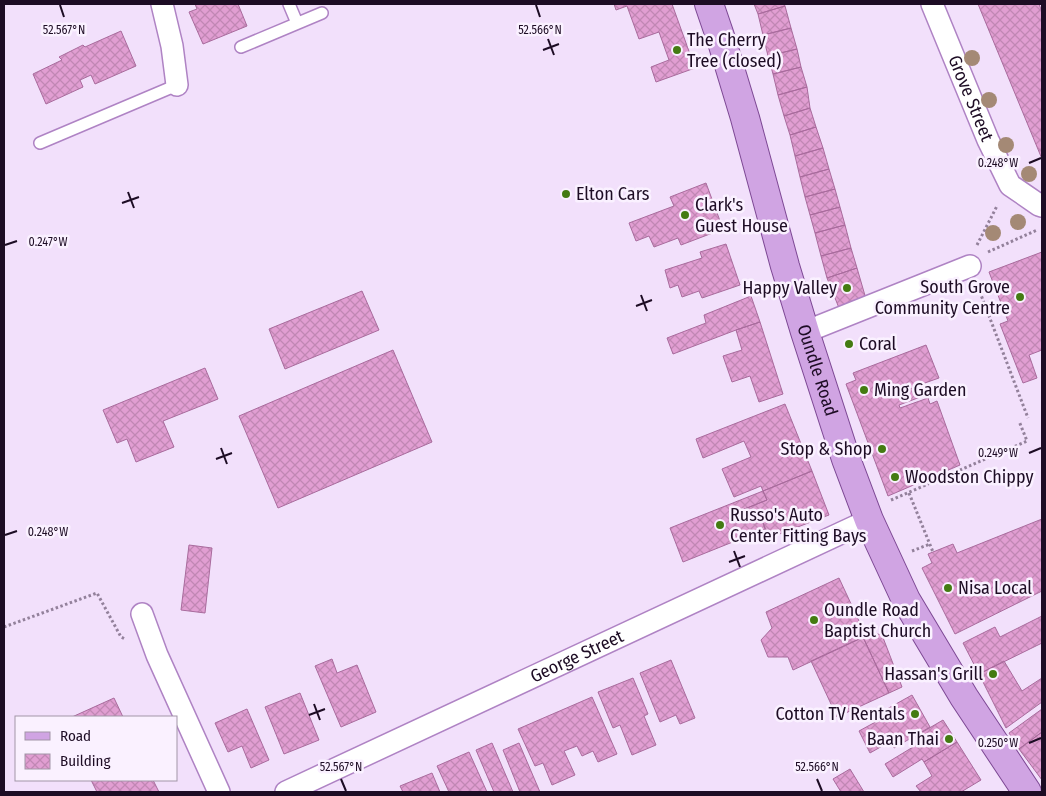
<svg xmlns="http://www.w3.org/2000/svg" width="1046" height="796" font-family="'Fira Sans Condensed',sans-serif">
<defs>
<pattern id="building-cross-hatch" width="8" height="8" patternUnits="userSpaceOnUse" patternTransform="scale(1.25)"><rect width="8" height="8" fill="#e19ed2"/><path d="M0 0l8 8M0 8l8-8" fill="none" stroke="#c187b4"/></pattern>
</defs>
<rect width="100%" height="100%" fill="#f2e0fb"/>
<path fill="url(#building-cross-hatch)" stroke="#a96b9d" d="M195,4H238L247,26L203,44L189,12L197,9Z
M614,4H672L695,68L656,82L651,67L669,60L659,32L639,39L627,6L616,10Z
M754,4H784L785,6L758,14Z
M978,4H1039L1042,12V159Z
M785,6L791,28L763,35L758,14Z
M791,28L797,49L768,56L763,35Z
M121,31L136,66L95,84L91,75L80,80L83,87L46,104L33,74L62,60L59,57L83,45L85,47Z
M797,49L801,67L773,74L768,56Z
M801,67L807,87L778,95L773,74Z
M807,87L810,108L784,116L778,95Z
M810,108L816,127L790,135L784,116Z
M816,127L823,148L795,156L790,135Z
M823,148L829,169L800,177L795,156Z
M829,169L835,189L805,197L800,177Z
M706,183L723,229L681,245L678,238L654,247L649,236L636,241L629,223L674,206L670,197Z
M835,189L840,207L810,215L805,197Z
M840,207L845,225L815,233L810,215Z
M845,225L851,248L821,256L815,233Z
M726,244L740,285L702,298L699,291L682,297L678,285L670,288L665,270L702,258L700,252Z
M851,248L857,268L827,278L821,256Z
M1042,252V350L1029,355L1037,378L1023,383L1000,324L1008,321L989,272Z
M857,268L866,299L839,308L827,278Z
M362,291L379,330L285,369L269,329Z
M751,296L760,322L736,330L673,354L667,338L706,323L704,315Z
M760,322L783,394L759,402L750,376L732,382L723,356L742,350L736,330Z
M926,345L939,378L919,385L923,396L899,405L900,408L928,398L930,404L937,401L960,465L888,496L846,384L856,380L853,373Z
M393,350L432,442L278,508L239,416Z
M205,368L218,399L163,421L174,447L136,462L127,439L117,443L103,410Z
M785,404L812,471L763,491L761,486L734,497L722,469L751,457L744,441L703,458L696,439Z
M812,471L829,515L769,538L761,517L747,523L742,510L767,500L763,491Z
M763,491L767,500L742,510L747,523L761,517L765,529L683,562L670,528Z
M1042,519V591L955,634L922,568L932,563L928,554L953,544L957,553Z
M189,545L212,548L205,613L181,610Z
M839,578L866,636L793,670L788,657H768L761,640L772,628L766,612Z
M1042,616V643L979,674L963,643L995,627L1000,637Z
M864,631L882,635L902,687L889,693L863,637L866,636Z
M863,637L889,693L837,717L811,661Z
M332,659L337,673L357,665L376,712L341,727L315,666Z
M671,660L695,718L680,724L676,715L660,722L640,673Z
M1004,661L1022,691L1042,678V702L1006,728L979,674Z
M633,678L648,714L644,716L656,745L632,755L620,725L613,728L598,692Z
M300,693L319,740L284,754L265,707Z
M912,695L930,727L894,748L891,741L870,753L859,731L881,719L878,714Z
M592,697L617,754L598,762L593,751L582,756L577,746L564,751L575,775L552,785L543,763L535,766L518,729Z
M114,698L123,717H72Z
M247,709L269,760L251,768L242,746L228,752L215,723Z
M1042,709V732L1019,749L1009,733Z
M943,720L957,742L924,762L922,759L893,777L885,764L913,747L909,740Z
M1042,732V780L1019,749Z
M957,742L981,780L961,792H921L916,786L932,776L924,762Z
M492,743L513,792H494L476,750Z
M519,743L540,792H520L503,750Z
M469,752L487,792H449L437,766Z
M850,769L864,792H841L833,779Z
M432,773L440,792H403L400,786Z
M91,780H153L159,792H97Z"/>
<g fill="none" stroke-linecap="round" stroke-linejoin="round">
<g stroke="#af83c4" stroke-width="14">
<path id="lane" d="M289,4L297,23
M241,47L322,13
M40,143L177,85"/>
</g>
<g stroke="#af83c4" stroke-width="24">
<g id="street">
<path d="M162,4L172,46L177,85"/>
<path id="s1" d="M932,4L988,140L1010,185L1039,205L1042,206"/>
<path d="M805,332L970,266"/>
<path d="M142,614L157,655L219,792"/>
<path id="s2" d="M286,792L869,520"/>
</g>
</g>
<g stroke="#7d4894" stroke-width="30">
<g id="primary">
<path id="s3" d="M709,4L722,42L745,118L785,266L805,332L846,459L869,520L906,600L964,697L1027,792"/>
</g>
</g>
<path stroke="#93819b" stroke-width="3" stroke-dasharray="2.5 2.5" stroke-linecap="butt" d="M977,245L997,206
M988,252L1037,230
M978,287L1028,418
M909,493L933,552
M891,500L1027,441L1019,421
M912,551L930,544
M4,627L97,593L121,637L125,639"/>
<use href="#lane" stroke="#fff" stroke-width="11"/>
<use href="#street" stroke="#fff" stroke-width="21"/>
<use href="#primary" stroke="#d0a4e3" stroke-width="28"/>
</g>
<g fill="#a48975">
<circle cx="972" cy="58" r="8"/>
<circle cx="989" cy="100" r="8"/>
<circle cx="1006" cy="145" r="8"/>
<circle cx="1029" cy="174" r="8"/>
<circle cx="1018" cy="222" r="8"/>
<circle cx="993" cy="233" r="8"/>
</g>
<path fill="none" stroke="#1d0c24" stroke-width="2" d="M60,5L64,17M536,5L540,17M548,39L554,55M543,50L559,44M1029,163L1041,158M128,192L134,208M122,203L139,197M5,245L17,241M641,295L647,311M636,306L652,300M221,448L227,464M1029,453L1041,448M216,459L232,453M5,535L17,531M734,551L740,567M729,562L745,556M314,704L320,720M309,715L325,709M1029,743L1041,738M341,779L346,791M817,779L822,791"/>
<g fill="#447b12" stroke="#faf1ff" stroke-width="2">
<circle cx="677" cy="50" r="5"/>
<circle cx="566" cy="194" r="5"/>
<circle cx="685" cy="215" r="5"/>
<circle cx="847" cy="288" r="5"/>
<circle cx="1020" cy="297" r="5"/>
<circle cx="849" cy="344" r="5"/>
<circle cx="864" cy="390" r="5"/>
<circle cx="882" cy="449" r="5"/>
<circle cx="895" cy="477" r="5"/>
<circle cx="720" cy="525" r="5"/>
<circle cx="948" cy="588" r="5"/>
<circle cx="814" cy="620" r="5"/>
<circle cx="993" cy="674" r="5"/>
<circle cx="915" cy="714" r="5"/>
<circle cx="949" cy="739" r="5"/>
</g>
<g text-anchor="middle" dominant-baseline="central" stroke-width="5" stroke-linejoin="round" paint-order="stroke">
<g font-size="18" fill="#1d0c24" stroke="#faf1ff" text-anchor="start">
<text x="687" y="40">The Cherry<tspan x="687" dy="21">Tree (closed)</tspan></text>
<text x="576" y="194">Elton Cars</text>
<text x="695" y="205">Clark's<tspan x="695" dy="21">Guest House</tspan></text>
<text x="1010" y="287" text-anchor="end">South Grove<tspan x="1010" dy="21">Community Centre</tspan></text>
<text x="837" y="288" text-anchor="end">Happy Valley</text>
<text x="859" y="344">Coral</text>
<text x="874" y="390">Ming Garden</text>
<text x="872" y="449" text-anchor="end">Stop &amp; Shop</text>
<text x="905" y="477">Woodston Chippy</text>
<text x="730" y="515">Russo's Auto<tspan x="730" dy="21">Center Fitting Bays</tspan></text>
<text x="958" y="588">Nisa Local</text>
<text x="824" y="610">Oundle Road<tspan x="824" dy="21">Baptist Church</tspan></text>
<text x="983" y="674" text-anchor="end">Hassan's Grill</text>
<text x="905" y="714" text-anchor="end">Cotton TV Rentals</text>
<text x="939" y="739" text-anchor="end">Baan Thai</text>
</g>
<g font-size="18" fill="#1d0c24" stroke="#faf1ff">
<text stroke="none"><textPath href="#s1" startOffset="102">Grove Street</textPath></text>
<text stroke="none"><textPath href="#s3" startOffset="382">Oundle Road</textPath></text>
<text stroke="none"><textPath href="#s2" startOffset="321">George Street</textPath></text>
</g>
</g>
<g font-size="12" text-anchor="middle" fill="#1d0c24" stroke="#faf1ff" stroke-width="5" stroke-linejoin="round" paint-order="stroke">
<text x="64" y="34">52.567°N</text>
<text x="540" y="34">52.566°N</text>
<text x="998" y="167">0.248°W</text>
<text x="48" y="246">0.247°W</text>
<text x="998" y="457">0.249°W</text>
<text x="48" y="536">0.248°W</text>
<text x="998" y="747">0.250°W</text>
<text x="341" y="771">52.567°N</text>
<text x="817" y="771">52.566°N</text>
</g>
<rect width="1046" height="796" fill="none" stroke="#1d0c24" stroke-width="10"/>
<rect x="15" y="716" width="162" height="65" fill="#faf1ff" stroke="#a295a7"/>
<rect x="25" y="732" width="25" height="8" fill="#d0a4e3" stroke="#a295a7"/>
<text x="60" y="741" font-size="15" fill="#1d0c24">Road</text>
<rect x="25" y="754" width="25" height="15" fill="url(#building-cross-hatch)" stroke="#a295a7"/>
<text x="60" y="766" font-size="15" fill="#1d0c24">Building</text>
</svg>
